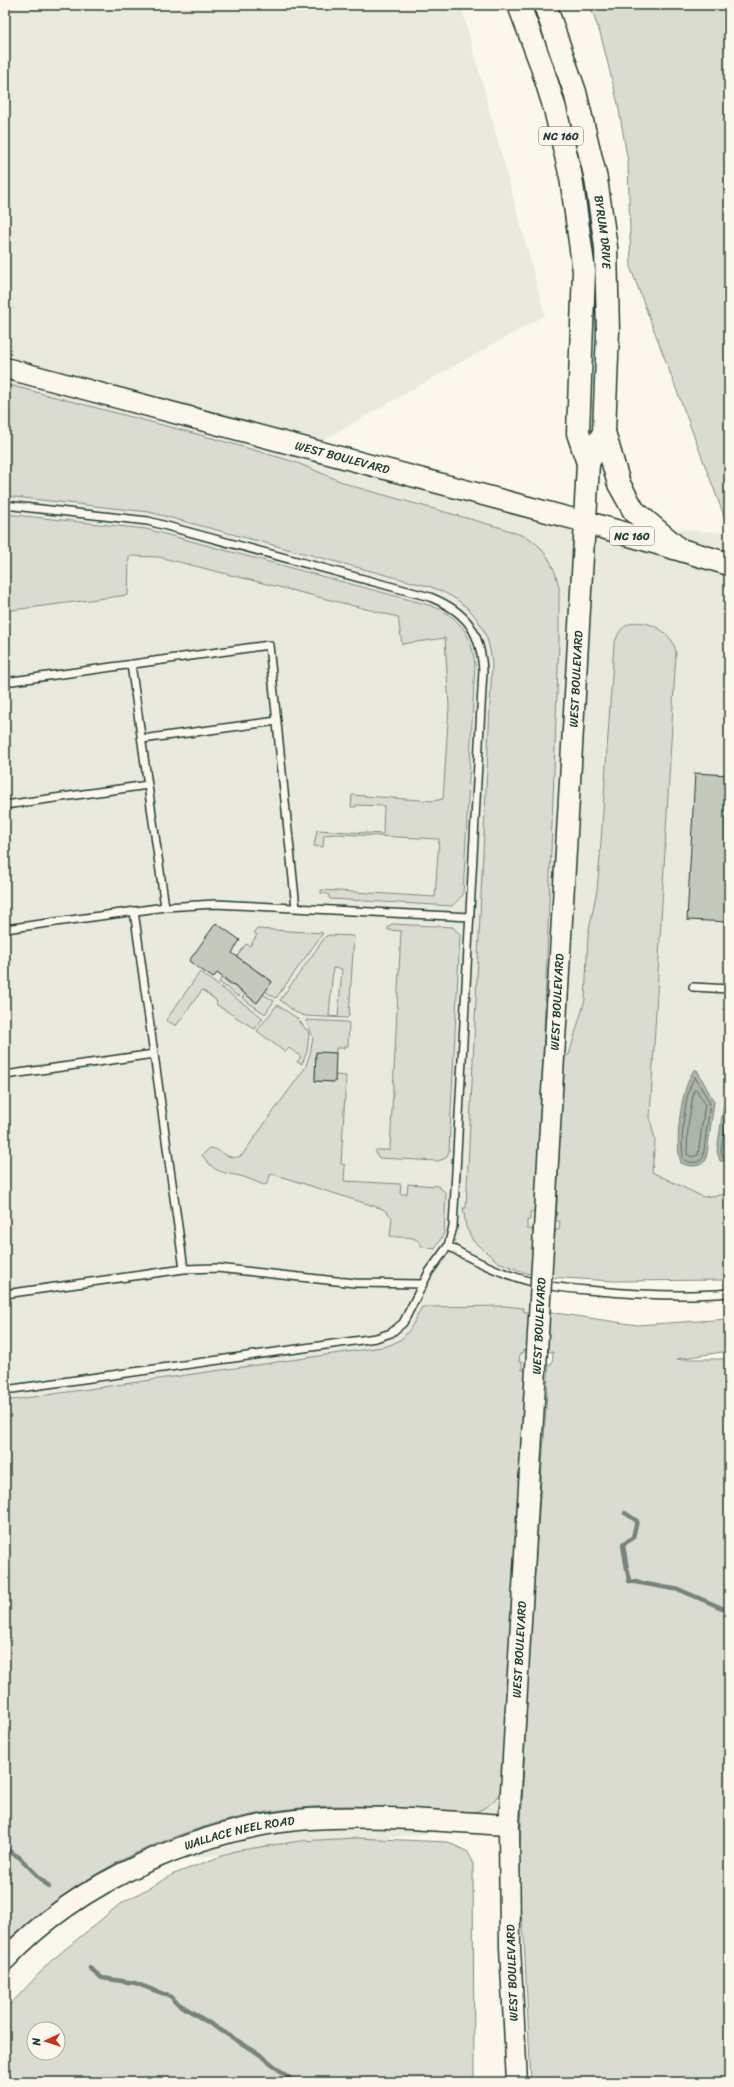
<svg xmlns="http://www.w3.org/2000/svg" width="734" height="2087" font-family="Sriracha,sans-serif">
<rect width="100%" height="100%" fill="#fbf7ec"/>
<filter id="ink" filterUnits="userSpaceOnUse"><feTurbulence type="fractalNoise" baseFrequency=".025" numOctaves="2"/><feDisplacementMap in="SourceGraphic" scale="8" xChannelSelector="R" yChannelSelector="G"/><feConvolveMatrix kernelMatrix="1 2 1 2 8 2 1 2 1" color-interpolation-filters="sRGB"/></filter>
<g filter="url(#ink)">
<path fill="#eae9de" d="M5,5H461L545,315L309,448L585,522L729,533V1199L547,1236L509,1825L142,1863L5,1946Z"/>
<path fill="#dbdcd1" stroke="#7d8c82" fill-rule="evenodd" d="M590,5H729V529L631,269L628,162L618,104L601,36Z
M5,384L212,438L295,462L352,486L502,528L529,538L539,546L549,559L555,572L559,587V642L539,1161L534,1212H530V1220H527V1229L559,1230L560,1221H556L563,1061L565,1056L569,1055L585,1000L588,935L597,890L600,857L614,644C616,640 618,633 621,630C634,614 663,626 672,641C674,644 675,649 676,652L650,1118L655,1140L652,1172L703,1197L729,1194V1280L613,1281L547,1277L526,1273L498,1262L473,1241L466,1227L463,1208H466L492,665C489,624 469,601 431,587L149,512L5,496Z
M5,514L146,529L429,605C459,616 471,632 475,664L463,895L452,906L330,899L328,894L321,893V890L435,897L439,839L337,834L324,835L323,847L314,846L317,830L383,834L384,806L356,805V807H351L352,795L433,801L443,799L449,707L445,638L402,644L398,617L159,557L129,556L128,595L5,611Z
M392,924L453,927L460,935L449,1151L446,1158L438,1161L379,1158L376,1154V1150H390L401,931L388,930V927Z
M257,929L323,933L276,998L265,991L272,981L237,957L246,944L250,946L257,935L254,933Z
M330,935L354,936L349,1016L347,1018L305,1016L295,1012L280,1000L326,936ZM333,968L342,969L338,1017L329,1016Z
M200,972L263,1018L255,1029L217,1005L216,1000L202,990L176,1026L166,1020Z
M222,978L242,992L239,997L219,982Z
M245,994H263L274,1001L265,1014L242,998Z
M277,1005L297,1018L309,1033L307,1052L302,1064L297,1062L301,1057L289,1048L285,1052L257,1031Z
M306,1020L346,1022L349,1023L348,1046H344V1048H336V1053H316L315,1081L335,1082V1075L346,1076L341,1164L345,1165L344,1181L401,1184L400,1194H407L408,1184L438,1186L446,1193L444,1233L435,1249L422,1247C417,1233 402,1239 390,1236L392,1217L383,1209L273,1174L270,1175L268,1183L264,1185C256,1182 248,1178 240,1176C220,1172 214,1172 202,1155L210,1148C222,1149 230,1163 242,1155L305,1068L310,1054L313,1038Z
M506,1306L523,1308L524,1312L555,1313L637,1325L729,1319V1351L677,1359H729V2082H531L524,1938L518,1890L529,1656L549,1364H552L553,1352L523,1350L522,1353H520L519,1362H522V1370H526L504,1782C499,1798 490,1807 475,1812C420,1811 365,1803 311,1807C197,1815 87,1864 5,1944V1401L382,1347C407,1342 411,1327 422,1307Z
M356,1838L448,1842L468,1852L473,1862L474,2082H5V2010L51,1961L120,1904L174,1874L235,1851L300,1841ZM34,2029H58V2053H34Z"/>
<path fill="#adb4aa" stroke="#74847b" d="M694,1070H697L714,1102L706,1160C699,1168 690,1167 681,1163C674,1143 681,1088 694,1070Z
M729,1098V1161H720L717,1151L724,1103Z"/>
<g fill="none" stroke-linecap="round" stroke-linejoin="round">
<path stroke="#586d63" stroke-width="1" d="M695,1077L710,1103L703,1158C698,1164 690,1163 684,1160C679,1148 685,1086 695,1077Z
M696,1089L705,1104L698,1155L691,1157L687,1154L688,1125L694,1091Z
M729,1104L721,1151L723,1157H729"/>
<path stroke="#74847b" stroke-width="4.5" d="M625,1513L637,1521L633,1537L623,1545L629,1581L680,1590L729,1611
M5,1849L19,1857L49,1887
M90,1968L102,1978L135,1983L172,1997L174,2001L262,2056L294,2082"/>
</g>
<path fill="#c4c9be" stroke="#1f3d34" d="M695,773L729,775V922L687,920Z
M216,923L240,940L232,953L272,982L257,1003L217,973L213,978L189,961Z
M316,1052L336,1053L335,1082L315,1081Z"/>
<g fill="none" stroke-linecap="round" stroke-linejoin="round">
<g stroke="#1f3d34" stroke-width="10">
<path id="lane" d="M5,505L148,521L430,597C467,612 480,631 483,670L453,1227L448,1246L429,1272L403,1323L391,1333L376,1338L5,1390
M5,682L269,645L296,908
M142,739L277,721
M5,805L148,785
M165,907L215,904L470,917
M5,929L165,907L131,664
M693,987L729,989
M5,1075L154,1054
M448,1246C474,1261 502,1274 532,1282C553,1288 576,1289 598,1291C641,1295 685,1297 729,1293
M184,1269L217,1268L355,1283L423,1284
M5,1294L184,1269L134,911"/>
</g>
<g stroke="#1f3d34" stroke-width="23">
<g id="secondary">
<path id="s1" d="M5,368L585,522L544,1230"/>
<path id="s2" d="M5,1960C79,1880 202,1827 309,1819C376,1814 443,1822 509,1825"/>
<path id="s3" d="M517,2082L510,1947L509,1825L537,1351"/>
</g>
</g>
<g stroke="#1f3d34" stroke-width="25">
<g id="primary">
<path d="M519,5L541,64L555,109L571,177L584,271L578,433L588,463L585,522L729,564"/>
<path id="s4" d="M545,5L575,92L596,179L606,247L608,331L604,432L588,463"/>
<path d="M604,432L619,484L634,511L674,545"/>
</g>
</g>
<use href="#lane" stroke="#fbf7ec" stroke-width="7"/>
<use href="#secondary" stroke="#fbf7ec" stroke-width="20"/>
<use href="#primary" stroke="#fbf7ec" stroke-width="22"/>
<g stroke="#1f3d34" stroke-width="23" stroke-linecap="butt">
<path id="secondary-bridge" d="M537,1351L544,1230"/>
</g>
<use href="#secondary-bridge" stroke="#fbf7ec" stroke-width="20"/>
</g>
</g>
<g text-anchor="middle" dominant-baseline="central" stroke-width="4" stroke-linejoin="round" paint-order="stroke">
<g fill="#fbf7ec" stroke="#61756b" stroke-width="1">
<rect x="539" y="127" width="44" height="18" rx="3"/>
<rect x="610" y="527" width="44" height="18" rx="3"/>
</g>
<g font-size="11" font-weight="bold" fill="#1f3d34">
<text x="561" y="136">NC 160</text>
<text x="632" y="536">NC 160</text>
</g>
<g font-size="12" fill="#1f3d34" stroke="#fbf7ec">
<text stroke="none"><textPath href="#s4" startOffset="235">BYRUM DRIVE</textPath></text>
<text stroke="none"><textPath href="#s1" startOffset="349">WEST BOULEVARD</textPath></text>
<text transform="translate(576 679) rotate(-87)">WEST BOULEVARD</text>
<text transform="translate(557 1002) rotate(-87)">WEST BOULEVARD</text>
<text transform="translate(539 1326) rotate(-87)">WEST BOULEVARD</text>
<text stroke="none"><textPath href="#s3" startOffset="433">WEST BOULEVARD</textPath></text>
<text stroke="none"><textPath href="#s2" startOffset="271">WALLACE NEEL ROAD</textPath></text>
<text transform="translate(512 1973) rotate(-92)">WEST BOULEVARD</text>
</g>
</g>
<rect width="734" height="2087" fill="none" stroke="#fbf7ec" stroke-width="20"/>
<rect x="10" y="10" width="714" height="2067" fill="none" stroke="#1f3d34" stroke-width="1.5" filter="url(#ink)"/>
<g transform="translate(46 2041) rotate(266)"><circle r="19" fill="#fbf7ec" stroke="#a3ada2"/>
<path d="M0-3L7 15L0 10L-7 15Z" fill="#c8321e"/>
<text y="-6" font-size="11" font-weight="bold" text-anchor="middle" fill="#1f3d34">N</text>
</g>
</svg>
